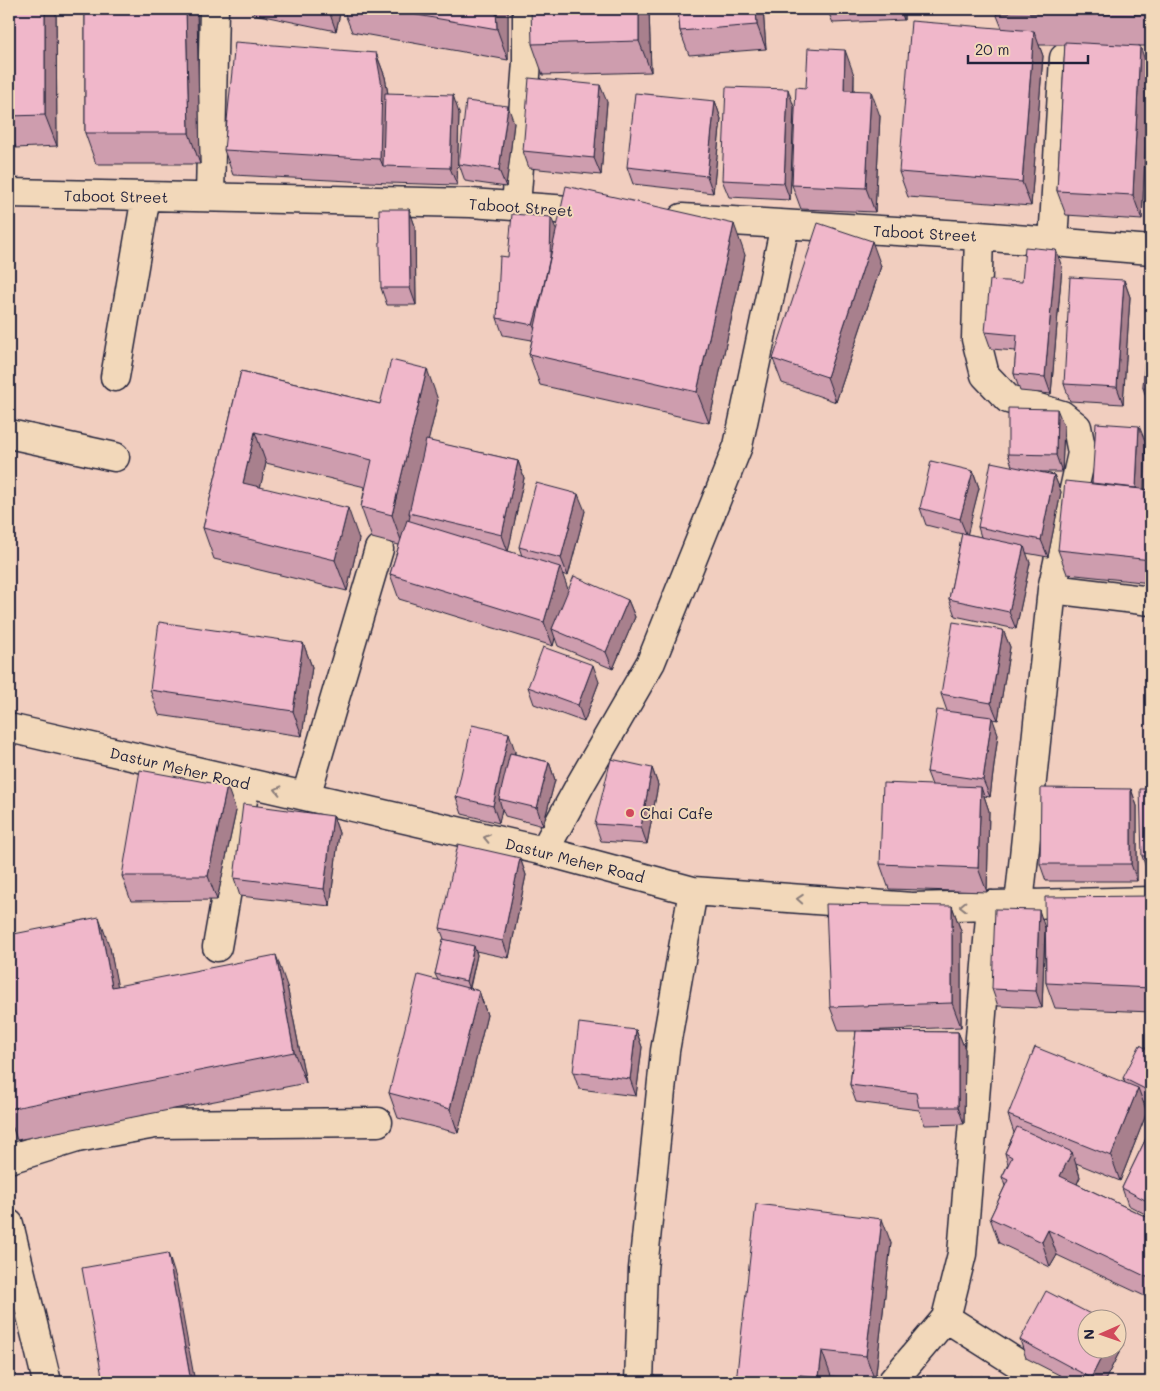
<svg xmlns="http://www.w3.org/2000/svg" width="1160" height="1391" font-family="Mali,sans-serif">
<rect width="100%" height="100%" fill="#f1cebf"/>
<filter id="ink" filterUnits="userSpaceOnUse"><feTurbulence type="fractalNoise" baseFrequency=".02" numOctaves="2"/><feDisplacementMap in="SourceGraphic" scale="10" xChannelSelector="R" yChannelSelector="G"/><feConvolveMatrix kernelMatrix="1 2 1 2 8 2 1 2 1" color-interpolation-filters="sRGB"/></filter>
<g filter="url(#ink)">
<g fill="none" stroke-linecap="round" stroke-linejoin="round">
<g stroke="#22223b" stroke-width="31">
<path id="minor" d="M9,193L471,203L597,212
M210,197L214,9
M516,206L527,62V9
M682,218L979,236L1151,250
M979,236L976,339L985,375L1008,399L1062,415L1077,427L1082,453L1052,589L1019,904
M1053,242L1064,58
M115,377L146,196
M9,434L115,457
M1052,589L1151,601
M9,728L544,851L693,891L912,907L1151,901
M306,796L379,549
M544,851L580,785L651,662L738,446L785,225
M217,947L246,783
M9,1159L77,1138L155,1124L378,1122
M9,1224L47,1382
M946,1318L1047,1382
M639,1382L643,1269L665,1051L693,891
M892,1382L946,1318L962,1254L991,905"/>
</g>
<use href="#minor" stroke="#f2d8ba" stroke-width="28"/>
</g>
<path fill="#ce9dae" stroke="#22223b" d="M9,9H56L57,146L16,148L9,129Z
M85,9H197L200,164H96L85,133Z
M252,9H341L336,31L254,14Z
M343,9H508V60L352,32Z
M649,9L651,72L543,75L532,44Z
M678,9H763L766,49L689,55L680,31Z
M827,9H904V20L833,23Z
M1151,9V46H1138L1149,71L1142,220L1066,215L1057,191L1065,45H1039L1043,56L1031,206L908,197L899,172L1002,28L996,13Z
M376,53L385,77L388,94L459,113L457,185L389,183L233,175L224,150Z
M854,75V90L880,116L875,212L801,209L792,185L806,88Z
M715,101L721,119L713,193L633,184L627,167Z
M607,102L601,175L529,168L523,151Z
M794,107L790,200L729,197L722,180Z
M514,123L506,187L465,181L459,164Z
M1151,149V217L1146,203Z
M409,209L415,226L416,305H387L381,288Z
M556,230L745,255L709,423L540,385L529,354L532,340L503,335L497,318L508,257Z
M881,266L836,402L782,383L773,359Z
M1062,267L1051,394L1020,391L1014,374L1016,351L991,349L985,332Z
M1124,280L1130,297L1123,404L1070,401L1064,384Z
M1151,288V405H1149L1143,388Z
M241,371L380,404L438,400L428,441L518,461L524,478L508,551L522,556L519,547L585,511L568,576L562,574L568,590L628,600L635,617L613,669L558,646L555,638L553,646L399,599L390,574L399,545L372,538L361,507L365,487L266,463L260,487L359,539L347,591L214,559L203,528Z
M1064,426L1062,472H1040L1054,475L1061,492L1048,557L1026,553L1030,563L1016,629L955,616L949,599L962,534L926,525L920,508L973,471L979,488L967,534L981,537L978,527L1012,466L1008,454Z
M1146,443L1143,489L1151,490V583L1067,574L1058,550L1092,483Z
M1003,630L1010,647L998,720L992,719L998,734L990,797L984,796L989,811L987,892L889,889L880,864L932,785L927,772L947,711L941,694Z
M303,643L312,667L302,736L159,715L150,690Z
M599,682L584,722L534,704L528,687Z
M515,751V754L549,762L555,780L543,826L505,816L502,809L499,823L462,814L456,797Z
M652,768L658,785L647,844L601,841L595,824Z
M1131,789L1137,806V881H1046L1040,864Z
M1151,789V873H1148L1142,856Z
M236,811L217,900L131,901L122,876Z
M333,816L339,833L330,906L240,896L234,878Z
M520,858L526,875L509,958L476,951L477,955L470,988L479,991L487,1015L458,1133L398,1118L389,1093L438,980L435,974L444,939L440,928Z
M1151,896V1012L1055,1008L1046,983L1045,931L1042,1008L998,1006L992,989L1045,927Z
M952,906L961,931V1027L862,1031L958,1032L965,1049L964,1124L925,1125L919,1110L856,1102L850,1085L856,1031H839L830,1007Z
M9,935L110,948L117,986H287L306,1083L17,1140L9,1117Z
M636,1030L642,1047L636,1096L579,1089L573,1072Z
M1151,1051V1106L1143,1102L1147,1112L1120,1181L1076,1163L1080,1177L1077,1184L1151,1219V1299L1057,1255L1050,1267L999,1243L990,1218L1005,1186L1002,1177L1008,1164L1005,1153L1014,1133L1008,1115L1125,1083L1123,1078Z
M1151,1128V1217L1128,1205L1122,1188Z
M891,1243L875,1381L831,1376L830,1382H736Z
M1118,1331L1123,1345L1104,1382H1073L1026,1358L1020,1340L1118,1348Z"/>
<path fill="#a8808d" stroke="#22223b" d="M45,9H56L57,146L45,115Z
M186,9H197L200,164L189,133Z
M331,9H341L336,31L330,14Z
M496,9H508V60L497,29Z
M639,9H649L651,72L639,41Z
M756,9H763L766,49L757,25Z
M900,9H904V20Z
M1034,31L1043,56L1031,206L1022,182Z
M1140,46L1149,71L1142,220L1133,195Z
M845,50L854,75L853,115L844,90Z
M376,53L385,77L391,111L383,166L380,159Z
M600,85L607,102L601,175L594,158Z
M788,89L794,107L790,200L784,183Z
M871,91L880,116L875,212L866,188Z
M453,95L459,113L457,185L450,168Z
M715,101L721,119L713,193L707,176Z
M508,106L514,123L506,187L499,170Z
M409,209L415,226L416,305L410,288Z
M551,217L558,234L540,342L533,325Z
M734,224L745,255L709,423L697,392Z
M872,241L881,266L836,402L827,377Z
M1056,250L1062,267L1051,394L1045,377Z
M1124,280L1130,297L1123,404L1117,387Z
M427,369L438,400L411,514L409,513L410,516L403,546L392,515Z
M1057,409L1064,426L1062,472L1056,455Z
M1139,426L1146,443L1143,507L1136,490Z
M255,432L266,463L254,514L243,483Z
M518,461L524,478L508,552L502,535Z
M973,471L979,488L967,536L960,519Z
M1054,475L1061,492L1048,557L1041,540Z
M578,494L585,511L568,576L561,558Z
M348,508L359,539L347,591L335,560Z
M1024,546L1030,563L1016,629L1009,612Z
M560,567L569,592L552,629L555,638L553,646L544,622Z
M628,600L635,617L613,669L606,652Z
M1003,630L1010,647L998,720L991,703Z
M303,643L312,667L302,736L293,711Z
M593,665L599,682L584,722L578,705Z
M992,717L998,734L990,797L983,780Z
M509,733L515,751L504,800L499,799L502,809L499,823L493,806Z
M549,762L555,780L543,826L537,808Z
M652,768L658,785L647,844L641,827Z
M227,786L236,811L217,900L208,876Z
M981,787L989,811L987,892L978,868Z
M1131,789L1137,806V881L1131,864Z
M333,816L339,833L330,906L324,889Z
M520,858L526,875L509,958L503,941Z
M952,906L961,931V1027L952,1003Z
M1039,910L1045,928L1042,1008L1036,991Z
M99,917L110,948L124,1018L112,987Z
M474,946L477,955L469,990L466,981Z
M276,955L287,986L306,1083L294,1052Z
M479,991L487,1015L458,1133L450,1109Z
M636,1030L642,1047L636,1096L630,1079Z
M958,1032L965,1049L964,1124L958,1107Z
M1138,1088L1147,1112L1120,1181L1111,1156Z
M1072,1152L1080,1177L1069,1201L1060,1176Z
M882,1219L891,1243L875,1381L866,1356Z
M1048,1230L1057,1255L1050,1267L1042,1242Z
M168,1253L176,1278L195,1382H191Z
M1118,1331L1123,1345L1104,1382H1093L1091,1378L1106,1348H1118Z
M822,1351L831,1376L830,1382H821L819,1377Z
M800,1375L802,1382H799Z"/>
<path fill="#f0b7ca" stroke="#22223b" d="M9,9H45V115L9,116Z
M85,9H186L189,133H85Z
M306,9H331L330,14Z
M383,9H496L497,29Z
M531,9H639V41L532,44Z
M678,9H756L757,25L680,31Z
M997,9H1151V15L996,13Z
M911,21L1034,31L1022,182L899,172Z
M235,42L376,53L382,86L380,159L224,150Z
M1065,42L1140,46L1133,195L1057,191Z
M808,48L845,50L844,90L871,91L866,188L792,185L796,87L806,88Z
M529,78L600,85L594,158L523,151Z
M726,87L788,89L784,183L722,180Z
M385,93L453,95L450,168L383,166Z
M635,93L715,101L707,176L627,167Z
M466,101L508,106L499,170L459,164Z
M1149,149H1151V204L1146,203Z
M566,186L734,224L697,392L529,354Z
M379,209H409L410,288H381Z
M512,214L551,217L550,257L542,293L533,325L497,318L500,256L508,257Z
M818,223L872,241L827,377L773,359Z
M1025,247L1056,250L1045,377L1014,374L1017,335L985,332L990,280L1022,282Z
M1070,277L1124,280L1117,387L1064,384Z
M1149,287L1151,288V389L1143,388Z
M391,360L427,369L392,515L361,507L372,460L255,432L243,483L348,508L335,560L203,528L241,371L380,404Z
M1008,408L1057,409L1056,455L1008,454Z
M1096,423L1139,426L1136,488L1092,483Z
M426,440L518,461L502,535L409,513Z
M931,461L973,471L960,519L920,508Z
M991,462L1054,475L1041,540L978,527Z
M1065,481L1151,490V560L1058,550Z
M536,483L578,494L561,558L519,547Z
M407,520L560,567L544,622L390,574Z
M962,533L1024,546L1009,612L949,599Z
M574,576L628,600L606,652L552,629Z
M159,622L303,643L293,711L150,690Z
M953,622L1003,630L991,703L941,694Z
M543,647L593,665L578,705L528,687Z
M937,710L992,717L983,780L927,772Z
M472,725L509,733L493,806L456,797Z
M510,753L549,762L537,808L499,799Z
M611,759L652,768L641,827L595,824Z
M140,770L227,786L208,876H122Z
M883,783L981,787L978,868L880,864Z
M1041,788L1131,789V864H1040Z
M1140,789H1151V856H1142Z
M243,804L333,816L324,889L234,878Z
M458,844L520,858L503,941L440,928Z
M1151,896V988L1046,983L1045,897Z
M826,904L952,906V1003L830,1007Z
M995,909L1039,910L1036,991L992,989Z
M99,917L112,987L276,955L294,1052L9,1109V935Z
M443,939L474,946L466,981L435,974Z
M418,975L479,991L450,1109L389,1093Z
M579,1023L636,1030L630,1079L573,1072Z
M856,1031L958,1032V1107H919L916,1093L850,1085Z
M1140,1045L1151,1051V1092L1123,1078Z
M1035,1047L1138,1088L1111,1156L1008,1115Z
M1017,1127L1072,1152L1060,1176L1151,1219V1279L1048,1230L1042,1242L990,1218L1008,1180L1002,1177L1012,1157L1005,1153Z
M1151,1128V1203L1122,1188Z
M756,1204L882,1219L866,1356L822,1351L819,1377L800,1375L799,1382H736Z
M168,1253L191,1382H103L82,1268Z
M1046,1291L1098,1318H1088V1348H1106L1091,1378L1020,1340Z
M970,1376L984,1382H967Z"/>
<defs><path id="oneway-chevron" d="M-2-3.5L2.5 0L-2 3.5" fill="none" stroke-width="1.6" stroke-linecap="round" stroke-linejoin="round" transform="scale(1.25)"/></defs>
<g stroke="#8a7d7a">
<use href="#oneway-chevron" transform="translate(278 790) rotate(-167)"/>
<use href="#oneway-chevron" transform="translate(487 838) rotate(-167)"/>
<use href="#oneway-chevron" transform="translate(800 899) rotate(-176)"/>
<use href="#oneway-chevron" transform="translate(963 906) rotate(179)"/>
</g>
</g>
<circle fill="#d1495b" stroke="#f2d8ba" stroke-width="2" cx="630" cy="813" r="5"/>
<g text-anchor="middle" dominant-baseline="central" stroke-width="4" stroke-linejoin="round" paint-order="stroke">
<g font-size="15" fill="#22223b" stroke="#f2d8ba">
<text transform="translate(116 196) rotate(1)">Taboot Street</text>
<text transform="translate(521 207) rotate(4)">Taboot Street</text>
<text transform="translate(925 233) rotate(3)">Taboot Street</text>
<text transform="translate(180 768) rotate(13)">Dastur Meher Road</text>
<text transform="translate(575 860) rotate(14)">Dastur Meher Road</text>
</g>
<g font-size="15" fill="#22223b" stroke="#f2d8ba" text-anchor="start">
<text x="640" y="813">Chai Cafe</text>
</g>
</g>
<rect width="1160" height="1391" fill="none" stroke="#f2d8ba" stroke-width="30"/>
<rect x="15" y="15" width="1130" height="1361" fill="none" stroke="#22223b" stroke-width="2" filter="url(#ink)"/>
<g transform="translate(1102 1334) rotate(268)"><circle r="24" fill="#f2d8ba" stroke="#9f8f87"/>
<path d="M0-4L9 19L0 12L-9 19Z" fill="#d1495b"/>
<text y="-8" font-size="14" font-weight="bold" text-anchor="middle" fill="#22223b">N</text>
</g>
<path d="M968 55v8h120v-8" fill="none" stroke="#22223b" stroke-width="2.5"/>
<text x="975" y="55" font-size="15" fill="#22223b" stroke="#f2d8ba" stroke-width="4" paint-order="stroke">20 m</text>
</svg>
